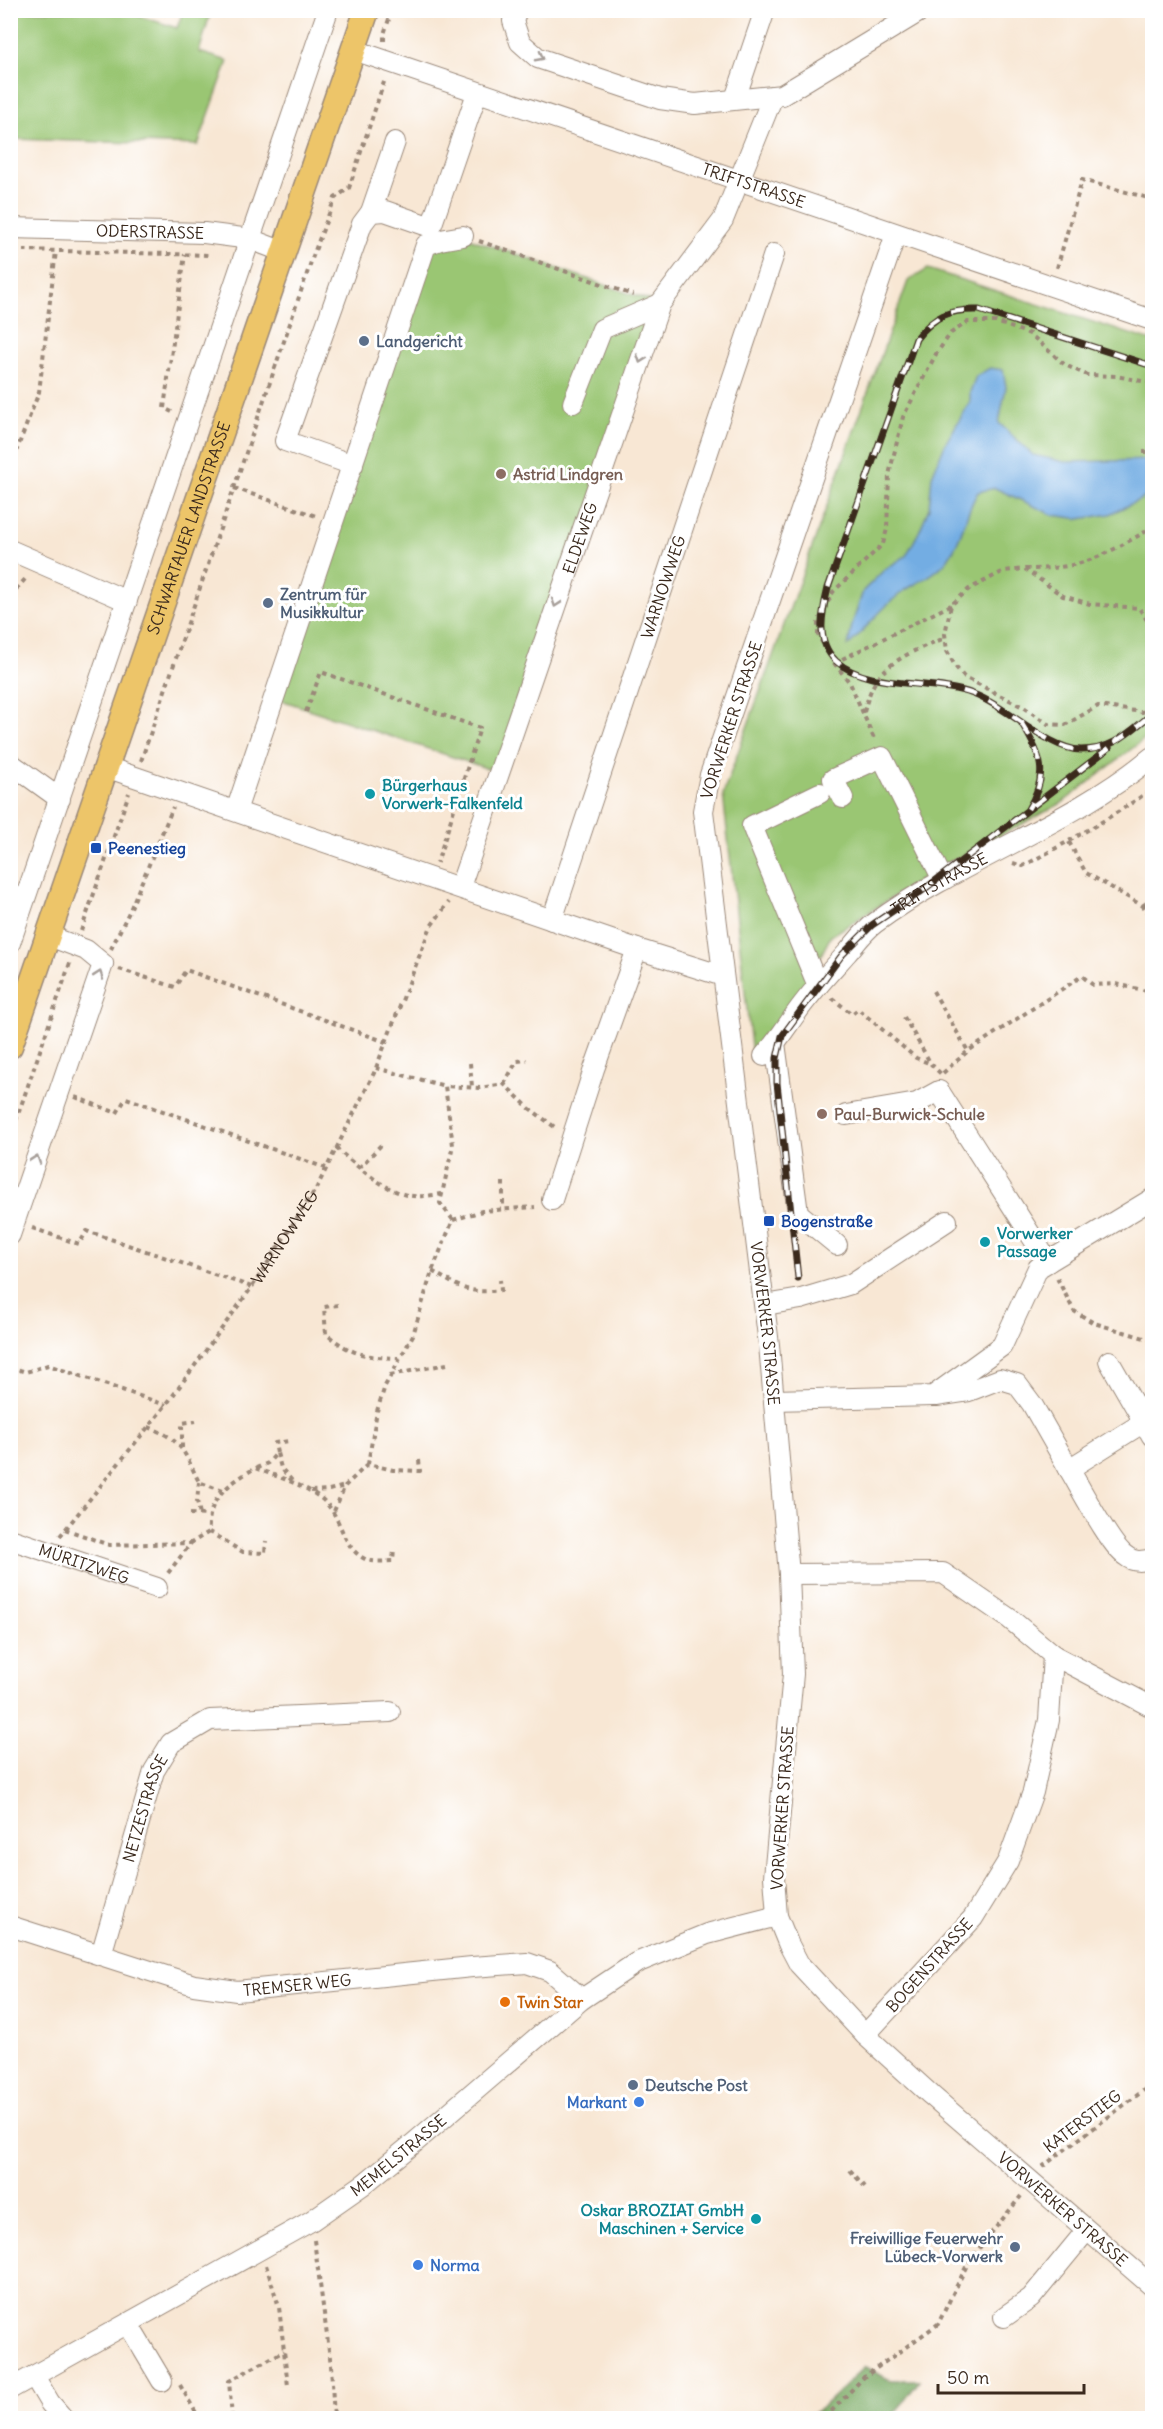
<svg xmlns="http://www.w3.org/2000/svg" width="1163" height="2429" font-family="Delius,sans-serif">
<rect width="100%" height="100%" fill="#fff"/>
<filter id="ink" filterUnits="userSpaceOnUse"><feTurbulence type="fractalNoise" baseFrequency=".0167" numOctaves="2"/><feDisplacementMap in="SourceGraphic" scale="12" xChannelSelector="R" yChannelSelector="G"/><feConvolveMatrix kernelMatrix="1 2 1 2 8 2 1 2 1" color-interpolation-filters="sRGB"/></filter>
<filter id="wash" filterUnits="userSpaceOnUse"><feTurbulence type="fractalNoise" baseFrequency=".008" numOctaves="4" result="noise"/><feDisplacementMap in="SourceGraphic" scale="24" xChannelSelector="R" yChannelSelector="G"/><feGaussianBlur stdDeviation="1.35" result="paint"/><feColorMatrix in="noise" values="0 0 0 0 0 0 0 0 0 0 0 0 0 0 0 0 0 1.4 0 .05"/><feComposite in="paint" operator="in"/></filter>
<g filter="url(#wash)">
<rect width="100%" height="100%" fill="#f8e7d4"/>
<path fill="#9ac673" stroke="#6a7848" stroke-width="1.5" d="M13,11H124L177,28L183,11H211L199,52L228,61L198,145L13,139L15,115L10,114V26Z
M463,236L660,304L498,772L275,698L426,245Z
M928,269L1152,341V733L1062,803L939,868L831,936L801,993L752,1055L723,794L908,281Z"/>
<path fill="#7bab65" stroke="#5b6a42" stroke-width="1.5" d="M865,2367L890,2380H920L891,2418H802L819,2410Z"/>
<path fill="#73ade3" stroke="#576c80" stroke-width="1.5" d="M990,368L1003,370L1006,387L999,423L1033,455L1065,462L1152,460V494L1110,514L1080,519L1053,515L995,488L978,492C965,512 963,539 948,559C937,574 919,581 904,591C882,606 866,629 848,646L852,625L863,591L885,569L906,556L919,532L929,508L932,476L945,444L970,402V392L976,376Z"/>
</g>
<g filter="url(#ink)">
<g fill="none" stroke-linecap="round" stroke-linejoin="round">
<g stroke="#9a8879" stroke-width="22">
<g id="minor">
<path d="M517,10L513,21L520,42L538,58L660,99L695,104L782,95L922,10"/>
<path id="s2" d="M354,50L1152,320"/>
<path d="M735,99L765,10"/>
<path d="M371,212L395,142"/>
<path id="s3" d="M10,228L204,233L250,239L284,252"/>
<path id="s4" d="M896,234L710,775L703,811L769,1345L789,1574L793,1674L774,1877L777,1916L788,1943L799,1964L865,2035L931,2095L1152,2286"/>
<path d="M573,403L602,329L660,304"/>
<path d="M353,465L285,441L362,224L371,212L385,211L431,227L477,93"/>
<path d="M10,550L127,601"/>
<path d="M10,763L60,799"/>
<path d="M106,767L637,949L723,976"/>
<path d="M843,798L833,779L882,757L943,880"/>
<path d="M236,811L426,245L440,240L463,236"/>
<path id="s5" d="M460,887L660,304L723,220L773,96"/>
<path id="s6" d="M552,920L774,254"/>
<path d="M10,943L328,10"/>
<path d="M818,986L752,826L820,793"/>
<path d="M775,1043L798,1213L837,1245"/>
<path id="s7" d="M764,1056C777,1042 786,1027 797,1012C812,991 830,972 847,953C856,943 864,931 875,923C962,859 1069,826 1152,757"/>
<path d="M846,1115L917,1103L939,1091L1048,1262"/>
<path d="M552,1200L594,1069L637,949"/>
<path d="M10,1235L103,964L86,950L49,936"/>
<path d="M765,1305L801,1299L851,1284L947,1221"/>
<path d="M1109,1361L1144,1422"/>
<path d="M936,1396L969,1391L1000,1379L1017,1384L1032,1404L1069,1469L1144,1422L1152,1436"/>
<path d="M774,1400L933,1396L1002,1346L1038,1268L1152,1199"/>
<path d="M1069,1469C1080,1487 1111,1547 1126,1556C1134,1563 1143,1561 1152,1559"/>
<path id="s8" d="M10,1539L157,1588"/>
<path d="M789,1574L943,1573L1010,1619L1053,1655L1049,1720L1033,1792L1008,1861L973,1918L865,2035"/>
<path d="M1053,1655L1152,1707"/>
<path id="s9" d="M10,1926L194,1985L237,1991L472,1967L527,1963L550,1971L582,1999"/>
<path id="s10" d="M101,1955L154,1771L171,1743L210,1720L390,1712"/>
<path d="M1004,2317L1031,2298L1086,2231"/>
<path d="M128,2324L162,2381"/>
<path d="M34,2376L50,2403L63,2418"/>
<path id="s11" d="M10,2389L311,2221L364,2184L414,2143L582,1999L636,1963L707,1934L777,1916"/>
</g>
</g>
<g stroke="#9a8879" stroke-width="27">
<g id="major">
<path id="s12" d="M10,1046L367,10"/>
</g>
</g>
<g stroke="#9a8879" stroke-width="4" stroke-dasharray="4.5 4.5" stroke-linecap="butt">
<path d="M384,41V34L392,10"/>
<path d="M479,241L633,295"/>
<path d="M23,250L208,255"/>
<path d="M1057,268L1082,180L1152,199"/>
<path d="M172,412L164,408L185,254"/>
<path d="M1143,452H1152"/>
<path d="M10,459L16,452L39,392L56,251"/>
<path d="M234,488L316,516"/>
<path d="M1025,569C1086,569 1102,556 1152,528"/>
<path d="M10,596L27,577"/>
<path d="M951,605L834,663L818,635V622L833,592L883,544L887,529L889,475L903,417L936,354L951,333L968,322H996L1030,334L1065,365L1087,375L1116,376L1152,383"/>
<path d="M1152,628L1139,608L1090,604L1063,596L1025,569L1004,571L969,589L951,605L945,634L947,651L955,666L964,677L1025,708L1048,724L1065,725L1098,706L1142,712L1152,709"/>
<path d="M834,663L850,683L875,741"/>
<path d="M306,712L321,672L480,728L437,863"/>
<path d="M864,712C867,701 870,690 876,681C890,659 922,647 945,638"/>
<path d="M141,761L314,253L335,198L349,188L385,79"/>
<path d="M1069,842L1086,873L1143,906L1152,918"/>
<path d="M1013,863L1023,866C1068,842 1111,818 1152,789"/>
<path d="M1143,906L1152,897"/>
<path d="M81,931L129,793"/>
<path d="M111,949L130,910L173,807"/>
<path d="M119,969L175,987L186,970L386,1042"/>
<path d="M933,991L968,1051"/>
<path d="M832,998L852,1014L858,1009L916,1058L931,1064"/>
<path d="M904,1017L931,1064L941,1074"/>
<path d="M470,1063L472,1087"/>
<path d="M376,1068L445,1086"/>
<path d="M943,1073L968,1051L1082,976L1093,985L1116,984L1152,992"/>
<path d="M504,1084L517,1061L527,1060"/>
<path d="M75,1097L117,1113L126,1098L326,1168"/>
<path d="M10,1138L70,963"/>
<path d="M336,1148C354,1164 388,1194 413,1196C423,1197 433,1195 442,1194"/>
<path d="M359,1168L382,1144"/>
<path d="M503,1182V1209"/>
<path d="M453,1220L482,1211L535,1207"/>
<path d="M32,1228L79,1244L87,1231L252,1287"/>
<path d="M432,1271C461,1288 467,1294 501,1290L500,1280"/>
<path d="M1057,1278L1074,1311L1094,1323L1151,1340"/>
<path d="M338,1305L324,1307L326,1334C353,1355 364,1357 398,1358"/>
<path d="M10,1367L26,1372L48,1365L166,1405"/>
<path d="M390,1375L447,1364"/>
<path d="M148,1427C182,1439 184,1452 199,1482L223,1491"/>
<path d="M182,1448V1423L196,1421"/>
<path d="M277,1453L275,1443L289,1441"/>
<path d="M419,1460L420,1471L393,1470L368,1464L377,1411L385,1386L413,1335L432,1271L453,1220L440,1203L453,1145L445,1086L480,1088L504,1084L529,1108L556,1128"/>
<path d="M256,1468L268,1463L277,1453L281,1468L294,1483"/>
<path d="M199,1482L197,1501L200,1514"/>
<path d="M311,1491L329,1490L345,1486"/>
<path d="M334,1511L345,1486L368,1464"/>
<path d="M190,1514L208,1515"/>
<path d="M65,1529L109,1545L190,1543"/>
<path d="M209,1532L243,1552L265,1553L266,1541"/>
<path id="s1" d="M60,1536L166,1405L252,1287L317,1187L374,1073L431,926L449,902"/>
<path d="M168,1573L191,1543L209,1532C207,1497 228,1485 255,1468C277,1477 304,1484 323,1500C343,1518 341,1547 365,1559C372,1563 385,1561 393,1561L394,1550"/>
<path d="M1042,2167L1152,2084"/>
<path d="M850,2170L867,2189"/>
<path d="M314,2240L331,2365L334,2418"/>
<path d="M266,2265L279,2307L288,2386"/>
<path d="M180,2385L199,2418"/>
<path d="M232,2418L229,2381L284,2351"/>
<path d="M825,2418L864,2377L938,2324L969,2261L1021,2196"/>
</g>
<use href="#minor" stroke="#fff" stroke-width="20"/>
<use href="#major" stroke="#edc569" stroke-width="24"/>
<g stroke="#3b2a1e" stroke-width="7">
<path id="rail" d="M1152,366L979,310C949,309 934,316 916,339L828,588C822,613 815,641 836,661C868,690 933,679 973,694C1007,706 1049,750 1081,750C1113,750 1129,732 1152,714
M1022,724C1042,756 1049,775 1028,809
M798,1278L777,1083V1058L782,1036L842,955L872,925L922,891L1109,748"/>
</g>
<use href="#rail" stroke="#fff" stroke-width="4.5" stroke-dasharray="14" stroke-linecap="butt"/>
</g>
<defs><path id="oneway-chevron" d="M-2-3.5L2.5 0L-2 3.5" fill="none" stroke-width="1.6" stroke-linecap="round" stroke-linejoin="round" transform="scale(1.5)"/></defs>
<g stroke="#a79f9a">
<use href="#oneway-chevron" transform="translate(540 57) rotate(28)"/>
<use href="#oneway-chevron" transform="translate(641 359) rotate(109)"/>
<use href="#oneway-chevron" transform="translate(556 603) rotate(109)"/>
<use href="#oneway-chevron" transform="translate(99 975) rotate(-71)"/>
<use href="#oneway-chevron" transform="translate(36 1159) rotate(-71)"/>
</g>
</g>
<g fill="#5c6f8a" stroke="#fff" stroke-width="2">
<circle cx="364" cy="341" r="6"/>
<circle cx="268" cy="603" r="6"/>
<circle cx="633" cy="2085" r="6"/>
<circle cx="1015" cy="2247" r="6"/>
</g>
<g fill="#8d6e63" stroke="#fff" stroke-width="2">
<circle cx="501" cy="474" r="6"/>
<circle cx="822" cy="1114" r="6"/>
</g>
<g fill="#0f9aa8" stroke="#fff" stroke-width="2">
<circle cx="370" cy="794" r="6"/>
<circle cx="985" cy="1242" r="6"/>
<circle cx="756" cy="2219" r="6"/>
</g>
<g fill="#1a4fb4" stroke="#fff" stroke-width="2">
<rect x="90" y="842" width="12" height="12" rx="3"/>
<rect x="763" y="1215" width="12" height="12" rx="3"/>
</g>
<circle fill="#e8710a" stroke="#fff" stroke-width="2" cx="505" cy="2002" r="6"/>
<g fill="#3f7fe0" stroke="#fff" stroke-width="2">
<circle cx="639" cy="2102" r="6"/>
<circle cx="418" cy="2265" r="6"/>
</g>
<g text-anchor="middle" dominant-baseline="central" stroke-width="6" stroke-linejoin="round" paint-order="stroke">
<g font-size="16" fill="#3b2a1e" stroke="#fff">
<text stroke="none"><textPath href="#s2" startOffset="422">TRIFTSTRASSE</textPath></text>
<text stroke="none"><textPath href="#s3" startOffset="140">ODERSTRASSE</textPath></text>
<text stroke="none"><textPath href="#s12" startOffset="548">SCHWARTAUER LANDSTRASSE</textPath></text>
<text stroke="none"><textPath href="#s5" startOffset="369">ELDEWEG</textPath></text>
<text stroke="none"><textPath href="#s6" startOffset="351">WARNOWWEG</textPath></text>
<text transform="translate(731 720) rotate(-72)">VORWERKER STRASSE</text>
<text stroke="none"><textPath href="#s7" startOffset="249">TRIFTSTRASSE</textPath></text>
<text stroke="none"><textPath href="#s1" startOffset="374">WARNOWWEG</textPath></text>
<text stroke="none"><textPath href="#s4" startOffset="1125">VORWERKER STRASSE</textPath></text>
<text stroke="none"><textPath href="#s8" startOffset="78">MÜRITZWEG</textPath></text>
<text transform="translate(782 1808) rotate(-86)">VORWERKER STRASSE</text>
<text stroke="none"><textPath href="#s10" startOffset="153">NETZESTRASSE</textPath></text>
<text transform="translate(929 1965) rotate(-48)">BOGENSTRASSE</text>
<text stroke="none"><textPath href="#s9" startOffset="297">TREMSER WEG</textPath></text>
<text transform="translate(1082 2121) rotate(-37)">KATERSTIEG</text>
<text stroke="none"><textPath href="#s11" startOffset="454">MEMELSTRASSE</textPath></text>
<text stroke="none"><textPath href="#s4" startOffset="2133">VORWERKER STRASSE</textPath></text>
</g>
<g font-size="16" font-weight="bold" fill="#4e5e75" stroke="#fff" text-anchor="start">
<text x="376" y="341">Landgericht</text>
<text x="280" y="594">Zentrum für<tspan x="280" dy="18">Musikkultur</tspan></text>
<text x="645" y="2085">Deutsche Post</text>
<text x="1003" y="2238" text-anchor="end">Freiwillige Feuerwehr<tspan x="1003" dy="18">Lübeck-Vorwerk</tspan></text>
</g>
<g font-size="16" font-weight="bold" fill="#785e54" stroke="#fff" text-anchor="start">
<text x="513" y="474">Astrid Lindgren</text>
<text x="834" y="1114">Paul-Burwick-Schule</text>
</g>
<g font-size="16" font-weight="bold" fill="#0d838f" stroke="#fff" text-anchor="start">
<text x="382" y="785">Bürgerhaus<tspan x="382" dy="18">Vorwerk-Falkenfeld</tspan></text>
<text x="997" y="1233">Vorwerker<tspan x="997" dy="18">Passage</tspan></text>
<text x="744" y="2210" text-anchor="end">Oskar BROZIAT GmbH<tspan x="744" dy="18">Maschinen + Service</tspan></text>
</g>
<g font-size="16" font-weight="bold" fill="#164399" stroke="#fff" text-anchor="start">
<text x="108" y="848">Peenestieg</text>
<text x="781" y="1221">Bogenstraße</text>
</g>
<g font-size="16" font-weight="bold" fill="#c56008" stroke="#fff" text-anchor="start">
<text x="517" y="2002">Twin Star</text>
</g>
<g font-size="16" font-weight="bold" fill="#366cbe" stroke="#fff" text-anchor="end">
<text x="627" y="2102">Markant</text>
<text x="430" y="2265" text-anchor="start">Norma</text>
</g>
</g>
<rect width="1163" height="2429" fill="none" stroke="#fff" stroke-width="36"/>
<path d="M938 2384v9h146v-9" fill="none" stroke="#3b2a1e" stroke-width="3"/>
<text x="947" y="2384" font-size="18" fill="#3b2a1e" stroke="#ffffff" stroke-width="4.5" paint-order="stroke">50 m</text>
</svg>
